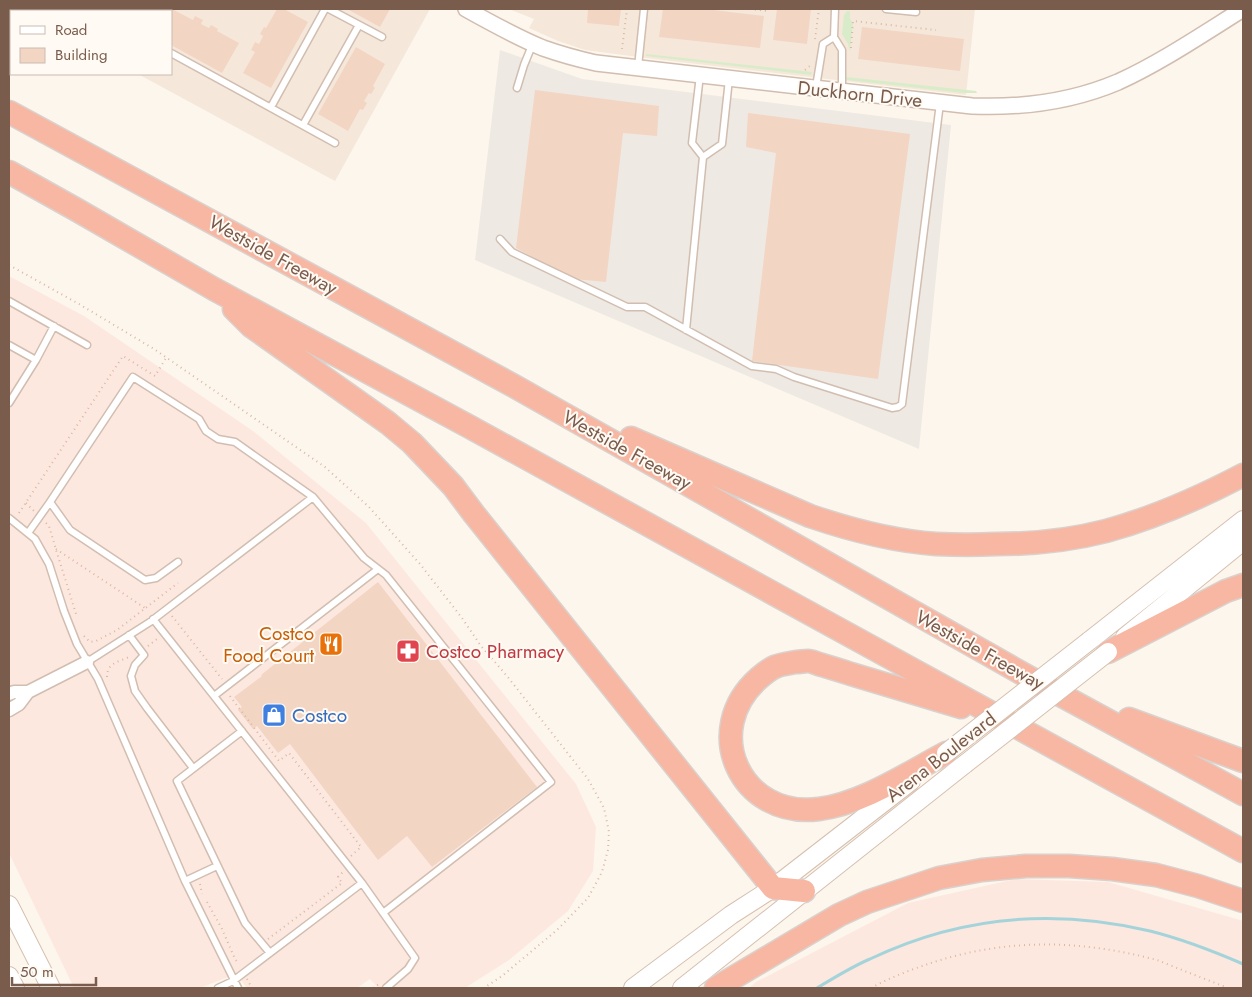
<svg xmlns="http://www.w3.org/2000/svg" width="1252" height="997" font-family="Jost,sans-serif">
<rect width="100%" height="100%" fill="#fdf6ec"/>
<path fill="#f5e8da" d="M20,9H430L335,181L138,74H171V11H24Z
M509,9H975L966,95L654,59L585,50L558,41L529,28L534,19Z"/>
<path fill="#fde8e0" d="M9,276L84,316L253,431L366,523L576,784L596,827L593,871L568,911L509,960L465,988H378L370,979L357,988H247L236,974L200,988H74L9,853Z
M1016,879L1108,882L1240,920L1243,921V988H749L756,982L908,903Z"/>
<path fill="#efe9e4" d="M500,50L582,79L951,125L919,449L475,260Z"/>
<path fill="#d8ecc9" d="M847,11H850V19L853,23L850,51L848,44L842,34L844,15Z
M646,54L812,72L811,75L646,56Z
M846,77L976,91L977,93H964L847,80Z"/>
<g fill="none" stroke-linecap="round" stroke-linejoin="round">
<path stroke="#a5d3da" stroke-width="3" d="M817,988C834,978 851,967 870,959C960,916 1053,908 1150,931C1182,939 1213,951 1243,964"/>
</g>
<path fill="#f3d5c3" d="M172,9L193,20L195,16L203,20L201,24L209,28L211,25L218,29L217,31L239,43L222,73L171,45V11H170Z
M277,9H284L308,22L271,88L243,73L255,52L251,50L255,42L259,44L263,36L260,34L264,27L266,28Z
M347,9H390L380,27Z
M588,9H621L619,26L587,23Z
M663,9H705L764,16L760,48L659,37Z
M777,9H811L807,44L773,40Z
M862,27L964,39L960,71L858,59Z
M356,47L385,64L373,86L375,88L371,94L369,93L364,101L367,103L363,110L360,109L348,131L318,114Z
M535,90L659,106L657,136L623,133L606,282L574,279L516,248Z
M748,113L910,134L878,379L752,361L776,153L746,147Z
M378,582L537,787L432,867L407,836L378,860L290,744L278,753L257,726L253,729L238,710L242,707L234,697L262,676L261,675Z"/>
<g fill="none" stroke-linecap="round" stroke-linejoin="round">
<g stroke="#d1beb0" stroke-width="9">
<path id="service" d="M90,9L95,11
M329,9L382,37
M886,9L916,12
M102,11L104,9
M146,11L147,9
M834,37L835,9
M171,53L335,143
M638,67L644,9
M816,87L823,44L834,37L842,50V90
M517,88L524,65L533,43
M271,107L325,9
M303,125L359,25
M703,157L722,144L729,79
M500,239L512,252L627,307H645L752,366L776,369L794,377L892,408L898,407L902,404L940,103
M9,301L87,345
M686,330L703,157L692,143L700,75
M9,345L36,360L9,403
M36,360L54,326
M9,518L35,539L49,564L64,611L77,644L98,679L185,881L238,988
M28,533L50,502
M178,562L156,578L145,580L70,530L50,502L133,377L199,419L206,431L218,439L235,442L313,497
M153,619L362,883
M129,635L144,655L135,665L131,676L135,691L147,708L193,768
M87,662L150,622L313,497L364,558L386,575L551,782L383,913
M214,696L378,569
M242,731L177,781L245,923L270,953
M185,881L217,866
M218,988L233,981L362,883L415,958L408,969L386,988"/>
</g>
<g stroke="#d1beb0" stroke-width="15">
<path id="minor" d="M9,694L14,692H28
M9,710L19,704L28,692L87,662"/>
</g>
<g stroke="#d1beb0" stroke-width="18">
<path id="tertiary" d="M466,9C491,23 516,37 543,48C560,54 578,59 596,63L972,106C1022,108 1071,102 1118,82C1160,63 1203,34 1243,9"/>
</g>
<g stroke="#d6c0b0" stroke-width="20">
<path id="secondary" d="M1125,637L1243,541
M1089,641L1243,520
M9,905L51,988
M9,976L15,988
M633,988L731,915L773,888L911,781
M682,988L965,764"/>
</g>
<g stroke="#dad1cd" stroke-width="25">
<path id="motorway" d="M9,112L514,386L1046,687L1243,794
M9,172L77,210L214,289L470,427L1243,851
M234,309L251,326L388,423L412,443L453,486L474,514L773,888L804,891
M631,438L810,516C851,530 893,541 936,544C956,545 977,545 997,544C1033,544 1071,540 1106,531C1154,518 1199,498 1243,475
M1108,652L1226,591L1243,585
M1129,719L1243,761
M946,753C908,773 862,804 819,809C740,819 700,730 759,678C774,665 778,665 796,662C800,662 804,661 808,661C812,661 818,664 822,665C832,668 842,671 851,674C888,685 924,696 961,707
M716,988L839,915L867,902L939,878L982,870L1026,866H1069L1112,869L1156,875L1198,886L1243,901"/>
</g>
<path stroke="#d9b8a5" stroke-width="2" stroke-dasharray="1 4" stroke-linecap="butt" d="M750,9L768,11
M815,39L819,9
M851,48L853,21L936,30
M622,49L627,9
M805,70L811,65
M9,265L79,304L154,349L325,467L369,507L420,564L462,618L481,646L507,676L588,779L604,808L609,832L608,850L602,872L588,898L557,930L502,976L484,988
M26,503L34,511
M19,513L123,356L155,376L166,358
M46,523L49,526L57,553L77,617
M56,549L145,608
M172,616L222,679
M84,636L90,642L96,641L117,630L178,583
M148,646L157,639L158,640
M107,677C107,663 118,662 129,657
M230,696L279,761L289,753L361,847L351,856
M200,884L202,894
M207,902L222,929L235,959L239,964
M268,939L342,883L338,877L343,872
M247,979L252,988
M373,988L379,984
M871,988C891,977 913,969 934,962C1010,938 1081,940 1157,960C1165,963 1174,967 1182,970C1197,976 1213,982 1228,988"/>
<use href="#service" stroke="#fff" stroke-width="6"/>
<use href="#minor" stroke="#fff" stroke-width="12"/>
<use href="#tertiary" stroke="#fff" stroke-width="15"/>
<use href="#secondary" stroke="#fff" stroke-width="18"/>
<use href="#motorway" stroke="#f7b7a3" stroke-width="22"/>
<g stroke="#d6c0b0" stroke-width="20" stroke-linecap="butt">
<path id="secondary-bridge" d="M946,753L1089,641
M965,764L1108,652"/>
</g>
<use href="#secondary-bridge" stroke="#fff" stroke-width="18"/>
</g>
<defs>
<g id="restaurant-square" transform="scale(1.25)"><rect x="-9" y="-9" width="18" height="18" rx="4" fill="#e8710a" stroke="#fffaf3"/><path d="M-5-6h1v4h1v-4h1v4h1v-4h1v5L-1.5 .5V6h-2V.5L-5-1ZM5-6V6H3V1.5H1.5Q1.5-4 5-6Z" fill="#fff"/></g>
<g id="pharmacy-square" transform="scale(1.25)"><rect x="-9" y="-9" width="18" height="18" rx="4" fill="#e0444e" stroke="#fffaf3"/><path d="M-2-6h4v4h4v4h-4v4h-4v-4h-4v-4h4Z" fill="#fff"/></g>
<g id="shop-square" transform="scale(1.25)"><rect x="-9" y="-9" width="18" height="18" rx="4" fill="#3f7fe0" stroke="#fffaf3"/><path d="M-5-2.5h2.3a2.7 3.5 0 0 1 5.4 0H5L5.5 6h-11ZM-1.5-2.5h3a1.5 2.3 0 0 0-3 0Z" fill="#fff"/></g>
</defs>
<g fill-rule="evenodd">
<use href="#restaurant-square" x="331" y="644"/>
<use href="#pharmacy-square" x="408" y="651"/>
<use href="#shop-square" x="274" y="715"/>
</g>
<g text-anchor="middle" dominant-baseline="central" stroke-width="4" stroke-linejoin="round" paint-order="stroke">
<g font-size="19" fill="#7a5c4d" stroke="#fffaf3">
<text transform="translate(860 94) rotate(6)">Duckhorn Drive</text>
<text transform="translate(273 255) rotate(29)">Westside Freeway</text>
<text transform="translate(627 450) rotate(29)">Westside Freeway</text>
<text transform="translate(980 650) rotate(29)">Westside Freeway</text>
<text transform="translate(941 757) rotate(-38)">Arena Boulevard</text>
</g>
<g font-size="19" fill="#c56008" stroke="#fffaf3" text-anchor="end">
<text x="314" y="633">Costco<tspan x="314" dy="22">Food Court</tspan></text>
</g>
<g font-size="19" fill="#be3a42" stroke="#fffaf3" text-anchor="start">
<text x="426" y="651">Costco Pharmacy</text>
</g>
<g font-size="19" fill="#366cbe" stroke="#fffaf3" text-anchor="start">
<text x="292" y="715">Costco</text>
</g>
</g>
<rect width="1252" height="997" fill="none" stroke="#7a5c4d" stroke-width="20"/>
<rect x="10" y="10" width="162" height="65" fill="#fffaf3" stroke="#cabbb1"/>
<rect x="20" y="26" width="25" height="8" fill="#ffffff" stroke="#cabbb1"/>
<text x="55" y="35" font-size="15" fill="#7a5c4d">Road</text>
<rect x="20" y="48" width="25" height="15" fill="#f3d5c3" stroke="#cabbb1"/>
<text x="55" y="60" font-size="15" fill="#7a5c4d">Building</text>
<path d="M12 977v8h84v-8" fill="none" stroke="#7a5c4d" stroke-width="2.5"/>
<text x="20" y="977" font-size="15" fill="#7a5c4d" stroke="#fffaf3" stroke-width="4" paint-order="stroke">50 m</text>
</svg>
